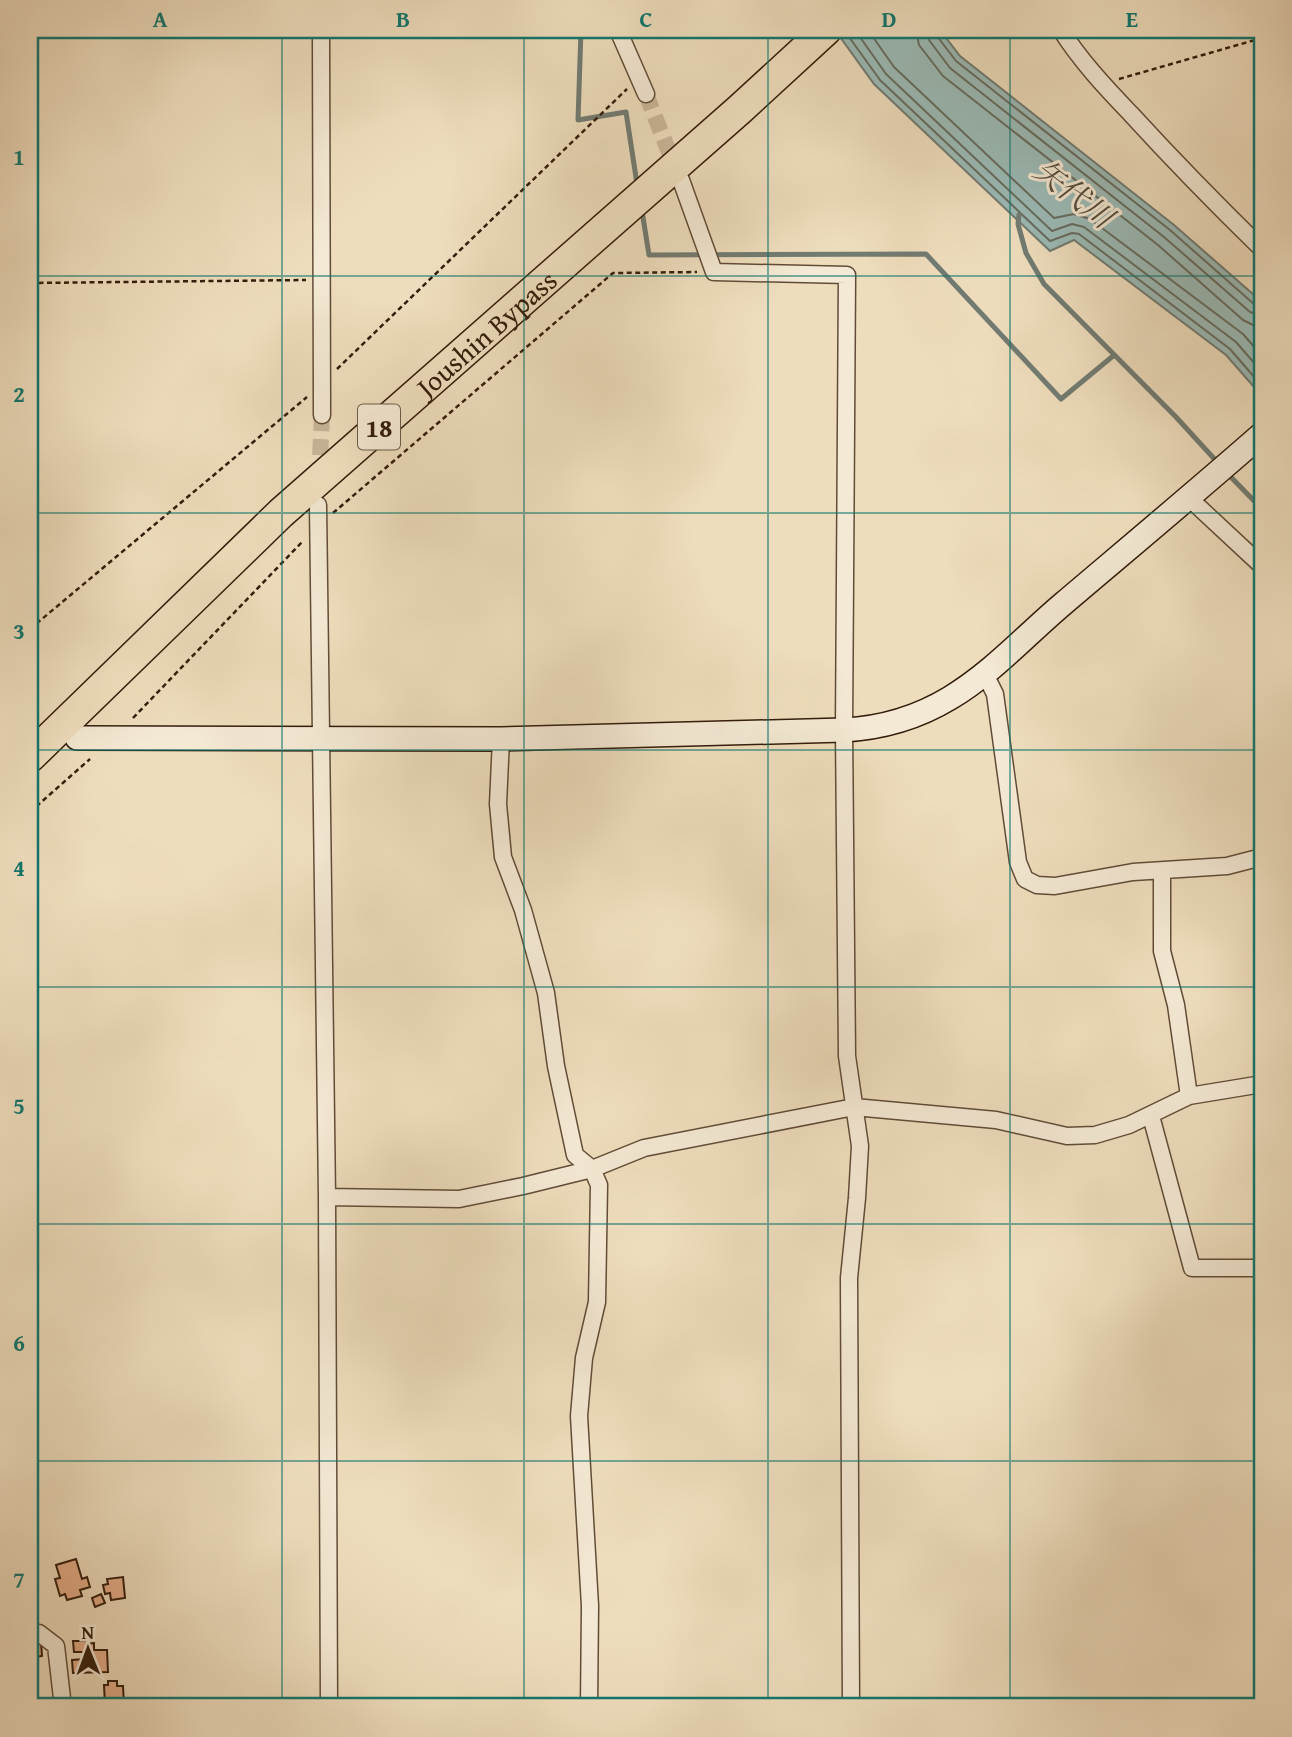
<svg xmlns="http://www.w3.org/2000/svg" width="1292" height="1737" font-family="'Gentium Book Plus','Noto Serif JP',serif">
<rect width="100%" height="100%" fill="#eeddbd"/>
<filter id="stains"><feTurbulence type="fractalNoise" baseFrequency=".00286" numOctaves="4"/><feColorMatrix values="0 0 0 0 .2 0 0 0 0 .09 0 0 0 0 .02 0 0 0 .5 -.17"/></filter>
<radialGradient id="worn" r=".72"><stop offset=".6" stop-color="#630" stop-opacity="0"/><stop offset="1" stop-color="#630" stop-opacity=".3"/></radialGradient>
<path fill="#9bbbb7" stroke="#717b72" stroke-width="2" d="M835,30H940L960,56L1174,225L1262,302V396L1226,355L1074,240L1050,251L874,84Z"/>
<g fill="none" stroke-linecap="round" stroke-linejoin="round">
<path stroke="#666c60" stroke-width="2" d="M844,30L880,80L1050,241L1072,233L1079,234L1230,349L1262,386
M855,30L886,74L1052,231L1072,224L1084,227L1236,342L1262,372
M868,30L894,67L1054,218L1074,214L1090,219L1243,334L1262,356
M916,30L919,45L943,76L1158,245L1243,320L1253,325L1262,326
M926,30L929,40L950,68L1164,237L1250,312L1262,316
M935,30L937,36L956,61L1170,230L1255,305L1262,307"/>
<path stroke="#717b72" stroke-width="5" d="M581,30L578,120L626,112L637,184
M642,211L649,255L926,254L1061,399L1113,356
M1019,215L1018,224L1026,253L1044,284L1176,417L1219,464
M1225,471L1262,509"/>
</g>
<path fill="#e5ad89" stroke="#321c0a" stroke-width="2" d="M76,1559L82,1579L87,1577L90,1587L80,1590L82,1596L67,1600L65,1594L60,1596L55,1579L60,1578L56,1565Z
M123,1577L125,1598L111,1600L110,1593L105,1594L103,1585L108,1584L107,1579Z
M101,1594L105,1603L95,1607L92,1598Z
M73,1641H87V1644L94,1643V1650H107L108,1672L73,1673L72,1660L85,1659V1652H74Z
M41,1642L42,1656L30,1658V1643Z
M108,1681H117V1686H123L124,1705H105L104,1685H108Z"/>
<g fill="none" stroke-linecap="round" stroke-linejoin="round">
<path stroke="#c8b699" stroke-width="16" stroke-dasharray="16 8" stroke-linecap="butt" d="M646,94L676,170
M319,479L322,415"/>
<g stroke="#614c37" stroke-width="19">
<path id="street" d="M321,30L322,415
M618,30L646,94
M1061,30C1080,60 1105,87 1130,113C1173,160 1217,205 1262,249
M681,180L714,272L847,275L844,730L847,1056L860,1146L857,1198L849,1278L851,1707
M1189,498L1262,566
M318,505L327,1197L329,1707
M985,674L995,694L1018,862L1025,879L1037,885L1055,886L1133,872L1227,866L1262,857
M501,739L498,804L503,857L523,910L546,993L556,1066L575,1155L592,1169L599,1185L597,1302L584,1358L579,1416L590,1606L589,1707
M1189,1096L1262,1084
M1151,1116L1192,1268H1262
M327,1197L459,1199L523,1186L592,1169L644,1148L854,1107L996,1120L1067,1136L1095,1135L1129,1125L1189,1096L1176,1005L1162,951V872
M30,1634L39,1633L56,1646L63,1707"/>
</g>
<g stroke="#321c0a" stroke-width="26">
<path id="secondary" d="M77,738L501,739L844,730C882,728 917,718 950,698C992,673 1026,635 1064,603C1130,547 1197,491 1262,434"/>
</g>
<g stroke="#321c0a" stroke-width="33">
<g id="highway">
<path id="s1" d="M30,757L281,513L739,110L826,30"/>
</g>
</g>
<path stroke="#321c0a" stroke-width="2.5" stroke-dasharray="5 3.5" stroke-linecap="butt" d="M1119,79L1262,38
M30,283L306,280
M337,369L627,89
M333,513L613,273L697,272
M30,629L307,397
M133,718L303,541
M30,812L90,759
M1262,1611V1639"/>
<use href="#street" stroke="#f4e9d4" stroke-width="16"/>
<use href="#secondary" stroke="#f4e9d4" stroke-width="23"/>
<use href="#highway" stroke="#eeddbd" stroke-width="30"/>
</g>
<path fill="none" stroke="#0f766e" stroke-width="2" stroke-opacity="0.55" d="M282,30V1707M524,30V1707M768,30V1707M1010,30V1707M30,276H1262M30,513H1262M30,750H1262M30,987H1262M30,1224H1262M30,1461H1262"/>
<g text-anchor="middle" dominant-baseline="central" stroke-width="6" stroke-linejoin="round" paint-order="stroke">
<rect fill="#f4e9d4" stroke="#6c5a47" stroke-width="2" x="358" y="404.5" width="42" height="45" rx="5"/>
<g font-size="26" font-weight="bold" fill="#321c0a">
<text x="379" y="427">18</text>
</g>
<g font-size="28" fill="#321c0a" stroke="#f4e9d4">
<text stroke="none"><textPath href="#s1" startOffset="623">Joushin Bypass</textPath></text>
</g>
<g font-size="30" font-style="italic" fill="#524c3e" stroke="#f4e9d4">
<text transform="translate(1074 193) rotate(38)">矢代川</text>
</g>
</g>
<rect width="1292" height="1737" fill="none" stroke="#eeddbd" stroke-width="77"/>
<g transform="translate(88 1649) rotate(359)" stroke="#f4e9d4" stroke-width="5" paint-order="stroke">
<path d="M0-5L12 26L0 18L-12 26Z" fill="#321c0a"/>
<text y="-10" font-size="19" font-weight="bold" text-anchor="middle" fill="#321c0a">N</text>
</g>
<rect x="38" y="38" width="1216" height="1660" fill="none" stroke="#0f766e" stroke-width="2.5"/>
<g font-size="23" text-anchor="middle" font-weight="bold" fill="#0f766e">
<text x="160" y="27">A</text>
<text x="403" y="27">B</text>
<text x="646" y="27">C</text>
<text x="889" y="27">D</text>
<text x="1132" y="27">E</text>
<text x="19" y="165">1</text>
<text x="19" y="402">2</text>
<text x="19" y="639">3</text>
<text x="19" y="876">4</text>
<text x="19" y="1114">5</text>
<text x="19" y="1351">6</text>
<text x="19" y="1588">7</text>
</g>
<rect width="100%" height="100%" filter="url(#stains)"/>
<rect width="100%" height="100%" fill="url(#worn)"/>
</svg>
